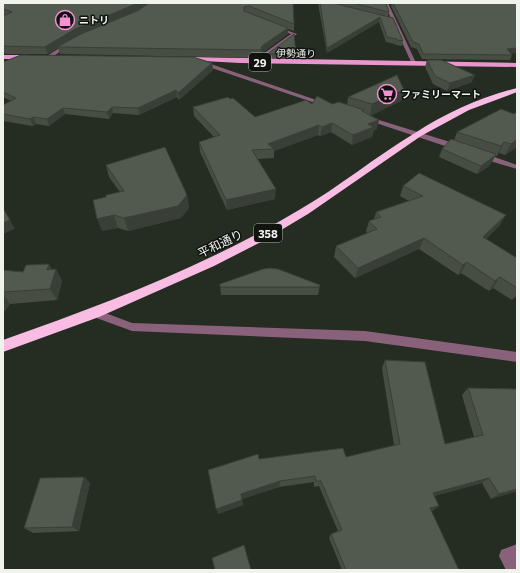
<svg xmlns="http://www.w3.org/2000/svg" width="520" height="573" font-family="Commissioner,'Noto Sans JP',sans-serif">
<rect width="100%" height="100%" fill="#252c22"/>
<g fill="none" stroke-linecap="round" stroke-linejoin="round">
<path fill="#8a617b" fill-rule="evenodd" d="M384,3H388L417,65L412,64Z
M275,26L297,34L268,56L266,63H262L263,54L291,34L275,28Z
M67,43L71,44L51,58H47V56Z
M199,60L328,104L329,105L324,106L197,63L196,62Z
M366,116L463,146L464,148L460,150H457L364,119L363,118Z
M477,153H483L517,165V169L477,157Z
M95,309L132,323L365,331L517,352V362L365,341L132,331L91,316L90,313L91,310Z
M517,544V570H506L499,556L501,550Z"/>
<path fill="#ea96ce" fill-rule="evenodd" d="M3,55H27L30,57L27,59H3Z
M187,57L517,63V67L240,63L185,60V58Z"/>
<path fill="#f9bce3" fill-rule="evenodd" d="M517,88V92L469,110L421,136L308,214L261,242L214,266L99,317L3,352V340C105,304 206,266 299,210C339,187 375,157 415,133C446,113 481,97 517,88Z"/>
</g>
<path fill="#474d43" d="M3,3H148L133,13L293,3L294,24V31L288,29V34L262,53L261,58L60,54L58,48L48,54H7L3,53V16L5,15L3,14Z
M318,3H333L393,18L403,41L402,46L396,45L395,44L386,42L379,22L327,53Z
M334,3H386L389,12L388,17Z
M392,3H517L511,54L512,55L510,60L422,59L417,49L411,47L391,6Z
M269,53L296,54L295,58H269Z
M427,60L472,82L447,91L433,84L425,67Z
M3,62L212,63L213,70L179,100L177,97L139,115L113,113L109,119L65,114L49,126L36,124L33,126L3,121V105L11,101L3,97Z
M404,90L401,101L371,115L377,129L374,130L372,137L352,145L331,132L320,136L318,135L274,151V158L257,159L275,199L227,210L200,152L199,142L214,137L194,116L193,107L230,99L255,117L312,104L347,105L348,97Z
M517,112V147L505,155L499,153L496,157L495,156L492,162L488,167L477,174L439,157L442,149L454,140L457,132L514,114Z
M106,165L187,195L189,208L181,218L128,231L118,228L102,231L106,197L120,192L109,177Z
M403,186L500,225L486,239L517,258V296L512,300L493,288L489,291L461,273L458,275L419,249L355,278L334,257L336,246L367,233L366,231L369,221L374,219L376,212L409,201L400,196Z
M49,264L52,270L56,269L62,281L57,300L10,304L5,311H3V270L23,272Z
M220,284L320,285L318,295H221Z
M385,360L445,444L474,437L462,395L468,388L517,389V491L491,499L482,483L434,496L433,511H431L459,570H342L329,538L331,534L338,531L319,486L314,487V482L279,487L242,499L243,505L218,514L259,459L346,457L394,445L382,368Z
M84,477L90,483L79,531L33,533L24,528Z"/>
<path fill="#393e37" d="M137,3H148L132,13L57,47L58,48L48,54L45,47L75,29Z
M380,17L379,22L327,53V48Z
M288,28V34L262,53L261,58V50L262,46Z
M517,48V53L505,55L507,49Z
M212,63L213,70L179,100L178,93Z
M475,75L472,82L447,91L450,83Z
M176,90L177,97L139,115L138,108Z
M404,90L401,101L370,116L372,104Z
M112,107L113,113L109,119L107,112Z
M63,108L65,114L49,126L47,119Z
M33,117L36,124L33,126L30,119Z
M379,120L377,129L374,130L372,137L352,145L353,135L368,124Z
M332,123L331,132L320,136L322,127Z
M319,125L318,135L274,151V149L268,144Z
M517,140V147L505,155L511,144Z
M504,142L499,153L496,157L501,146Z
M496,154L492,162L488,167L477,174L481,166Z
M276,189L275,199L227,210L226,200Z
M187,195L189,208L181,218L128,231L124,218Z
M114,215L118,228L102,231L97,219Z
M506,215L500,225L478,248L483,237Z
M10,220L15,229L3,234V223Z
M424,238L419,249L355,278L358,268Z
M467,262L461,273L458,275L463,265Z
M49,264L55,274L56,269L62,281L57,300L50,289L47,270Z
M500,277L493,288L489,291L495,281Z
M3,294L10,304L5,311L3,308Z
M517,294V296L512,300Z
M84,477L90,483L79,531L72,527Z
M489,478L482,483L427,498L433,493Z
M280,481L279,487L241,499V494Z
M517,489V491L491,499L499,494Z
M242,500L243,505L218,514L216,509Z
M439,506L433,511L424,513L430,508Z"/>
<path fill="#52594e" stroke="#393e37" d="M3,3H137L131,6L75,29L45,47L3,46V16L12,12L3,9Z
M149,3H293L294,24L249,6L244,7V11L288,28L262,46L261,50L57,47L81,34L137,11Z
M320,3H333L393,18L403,41L397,40V39L387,37L380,17L327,48Z
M353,3H386L389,12Z
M393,3H517V48L507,49L512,55L423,54L419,44L413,42Z
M294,34L296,54H269V53Z
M21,55L193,57L212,63L178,93L176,90L138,108L112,107L107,112L63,108L47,119L33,117L30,119L3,114V105L16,98L3,92V62Z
M427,60H441L475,75L450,83L435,76Z
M397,75L404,90L372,104L348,97Z
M317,96L332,104L339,102L364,110L362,111L379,120L368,124L374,127L353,135L332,123L322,127L319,125L268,144L274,149L252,150L276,189L226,200L199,142L220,135L193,107L228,97L230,99L233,98L255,117L306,100L312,104Z
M501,109L514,114L517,112V140L511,144L504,142L501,146L457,132Z
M451,139L496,154L492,158L481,166L442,149Z
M165,147L187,195L178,206L124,218L114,215L97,219L93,200L106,197V195L124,191L106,165Z
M419,173L506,215L483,237L517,258V288L500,277L495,281L467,262L463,265L424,238L358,268L336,246L377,229L369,221L381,217L376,212L423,196L403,186Z
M3,208L10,220L3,223Z
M49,264L47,270L56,269L50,289L3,292V270L23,272L26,265Z
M270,268L278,269L320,285L319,287H220V284L263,269Z
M385,360L425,362L445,444L483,435L468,388L517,389V489L499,494L489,478L433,493L439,506L430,508L459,570H346L331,534L342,530L321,481H316L315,476L280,481L241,494L242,500L216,509L208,470L258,454L259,459L343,448L346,457L400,444Z
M84,477L72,527L24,528L40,478Z
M244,545L251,570H215L212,558Z"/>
<defs>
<g id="shop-ring" transform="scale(1)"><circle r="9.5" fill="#10130f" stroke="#f491d3" stroke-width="1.5"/><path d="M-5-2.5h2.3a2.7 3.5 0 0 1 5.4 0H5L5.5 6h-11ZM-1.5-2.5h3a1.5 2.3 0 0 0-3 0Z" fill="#f491d3"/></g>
<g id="supermarket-ring" transform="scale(1)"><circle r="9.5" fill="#10130f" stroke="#f491d3" stroke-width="1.5"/><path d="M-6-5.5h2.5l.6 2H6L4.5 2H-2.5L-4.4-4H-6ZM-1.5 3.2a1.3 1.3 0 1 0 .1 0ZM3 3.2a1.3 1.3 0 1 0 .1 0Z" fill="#f491d3"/></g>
</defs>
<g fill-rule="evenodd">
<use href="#shop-ring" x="65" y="20"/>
<use href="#supermarket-ring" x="387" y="94"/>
</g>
<g text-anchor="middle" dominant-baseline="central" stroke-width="3" stroke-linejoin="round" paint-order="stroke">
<g font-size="10" font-weight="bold" fill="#eff3ec" stroke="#10130f" text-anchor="start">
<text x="79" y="20">ニトリ</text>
<text x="401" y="94">ファミリーマート</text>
</g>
<g font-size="10" fill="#eff3ec" stroke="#10130f">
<text transform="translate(296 53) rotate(1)">伊勢通り</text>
</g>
<g fill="#10130f" stroke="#acb0aa" stroke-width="1">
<rect x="249" y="53" width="22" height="18" rx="3"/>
<rect x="254" y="224" width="28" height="18" rx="3"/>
</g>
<g font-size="11" font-weight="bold" fill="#eff3ec">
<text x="260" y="62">29</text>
<text x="268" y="233">358</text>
</g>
<g font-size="12" fill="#eff3ec" stroke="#10130f">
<text transform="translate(220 243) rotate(-26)">平和通り</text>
</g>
</g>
<rect width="520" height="573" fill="none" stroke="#eff3ec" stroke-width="8"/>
</svg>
